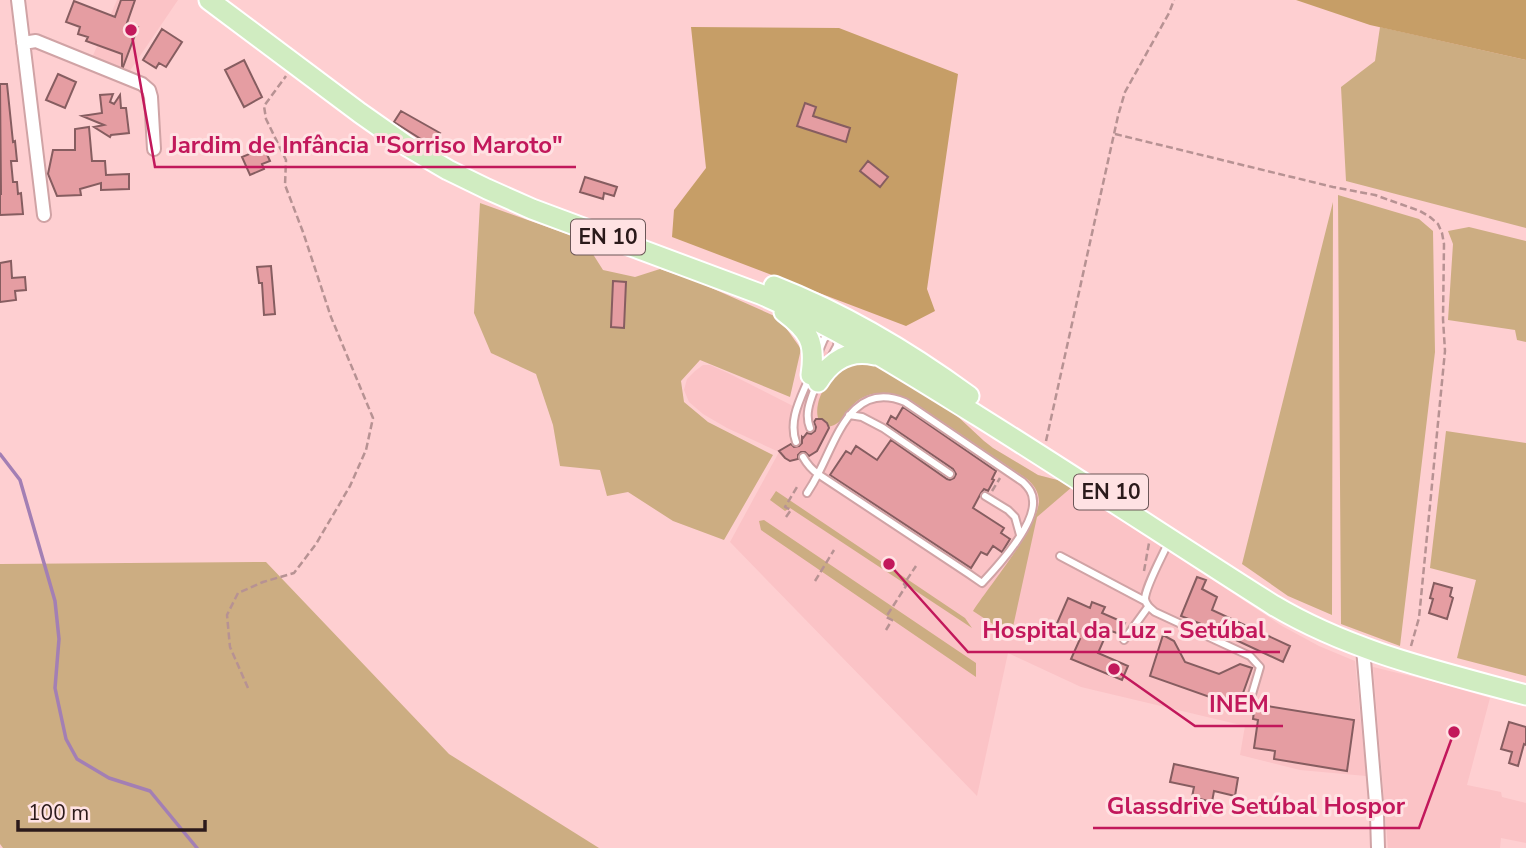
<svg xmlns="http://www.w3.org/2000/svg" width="1526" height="848" font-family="'Nunito Sans',sans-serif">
<rect width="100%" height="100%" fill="#fecfd1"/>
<path fill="#fbc3c6" d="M117,0H178L127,75L91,60Z
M804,340L849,364L918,390L955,414L984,441L993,448L1038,475L1065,482L1282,626L1319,646L1355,661L1366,776L1300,770L1240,755L1245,726L1081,687L1008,653L977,796L730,542L779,452L727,428L703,414L689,402L684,390L687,379L695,371L703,365H710L728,373L793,406L797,402L800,395L803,381L805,367Z
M1373,667L1431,681L1490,698L1467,785L1501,792L1502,797L1526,803V843L1501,838L1500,848H1388Z"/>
<path fill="#ccad82" d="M1380,27L1526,60V228L1346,181L1341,87L1375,61Z
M1338,195L1419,219L1433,231L1435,352L1400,646L1341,624Z
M1333,202L1332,615L1288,596L1242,564Z
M480,203L584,240L603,270L635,277L660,269L698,282L779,318L801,349L790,397L700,360L681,381L684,402L708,422L773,455L724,540L673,521L628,492L607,496L600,470L560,466L553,425L536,374L491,353L474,313Z
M1469,227L1526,241V342L1517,340L1515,330L1448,320L1453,244L1448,231Z
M862,362L881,367L918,390L955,414L984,441L993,448L1038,475L1065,482L1072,487L1037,517L1011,636L973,611C990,585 1036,530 1039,502C1039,492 1034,485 1027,479L910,400C892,392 869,389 854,404C848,410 844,419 836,424C820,433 815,417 818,404C821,390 833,372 846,365C850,363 857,363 862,362Z
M1446,431L1526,443V676L1457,658L1476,580L1430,568Z
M776,491L965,618L972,628L790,508L785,511L770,500Z
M764,520L976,663V677L761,530L759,521Z
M266,562L449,754L599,848H3L0,844V564Z"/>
<path fill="#c69e67" d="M1296,0H1526V60L1370,25Z
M691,27L839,28L958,74L927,289L935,311L906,326L672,237L674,210L706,168Z"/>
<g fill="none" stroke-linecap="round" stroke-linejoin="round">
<path stroke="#a37fb4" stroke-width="3.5" d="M0,454L20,480L55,601L59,639L55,688L66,739L77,759L109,778L150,791L197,848"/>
</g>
<path fill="#e59da2" stroke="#865d60" stroke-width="2" d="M121,0H135L127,23L138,27L123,67L122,66V54L86,41L88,37L78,34L80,27L66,22L74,1L115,17Z
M162,29L182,42L166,67L159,63L156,68L143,60Z
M244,60L262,97L244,107L225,70Z
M58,74L76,82L65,108L46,100Z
M0,84H7L13,142L15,141L17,161H11L13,182H17L18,194L21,193L23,214L0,215V194H1Z
M113,94L110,102L114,104L120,95L121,108H126L129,133L111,135L110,137L94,127L104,125L82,116L102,113L100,95Z
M805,103L816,107L813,116L850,128L846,142L797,126Z
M401,111L440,133L432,146L394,122Z
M89,127L92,161H105L106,175L129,174V189L101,190V183L80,189L81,195L57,196L48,174L53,150H75V129Z
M264,148L270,161L262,164L264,169L250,175L242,157Z
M868,161L888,177L880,187L860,171Z
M585,177L617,187L614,196L604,193L603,199L580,192Z
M11,261L12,278L25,277L26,290L15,291L16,300L0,302V263Z
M271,266L275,314L264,315L262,283H259L257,267Z
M613,281L626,282L624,328L611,327Z
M903,407L996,471L992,479L994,480L988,491L984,489L981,493L973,508L1004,528L1001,533L1010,539L1002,552L993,546L987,555L981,552L971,568L830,475L846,451L851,454L856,446L877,460L891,440L947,479L950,480L954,478L956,474L953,469L887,424L891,416L896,419Z
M816,419H822L827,423L829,428L817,451L809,456L805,452H801L798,455V459L790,461L785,458L779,451L791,444L794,447L799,446L802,443V437L803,438L807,433L811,434L815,431L816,427L814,422Z
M1197,577L1206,580L1202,589L1217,597L1212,610L1290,646L1283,662L1206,626L1181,616Z
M1434,583L1452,588L1450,596L1453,598L1447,619L1429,613L1433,599L1430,598Z
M1068,598L1090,608L1092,602L1105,607L1102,613L1125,623L1120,634L1108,630L1098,653L1128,666L1122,680L1071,659L1080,639L1055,628Z
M1163,635L1174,641L1185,662L1219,674L1240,664L1252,668L1238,707L1150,676Z
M1255,704L1354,720L1347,771L1274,759L1275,751L1254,748L1258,720L1253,719Z
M1509,722L1526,727V745L1524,744L1518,766L1509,763L1512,752L1501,749Z
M1174,764L1238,778L1235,796L1214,791L1212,802L1192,797L1194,787L1170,782Z"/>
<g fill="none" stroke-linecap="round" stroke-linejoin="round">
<g stroke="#d0a3a5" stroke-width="10">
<path id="lane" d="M819,351L824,339L832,332
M831,357L837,346L838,335
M849,415L862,417L883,428L950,474
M810,428C804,413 811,399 816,385
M796,442C788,420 801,398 809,378
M803,457C807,464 811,469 818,474L969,574L982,583C998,566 1035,525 1033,501C1033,493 1029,488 1023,482L905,402C852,380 837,438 818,474C815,480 811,487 807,493
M985,496L1008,510L1015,517L1020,535
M1169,541C1164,553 1145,587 1145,599C1146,605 1150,608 1155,612L1250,656L1260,667L1250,701
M1060,556L1145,601
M1124,640L1148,607"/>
</g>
<g stroke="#d0a3a5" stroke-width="16">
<path id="street" d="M18,0L44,215
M23,43L36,41L142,84L149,90L151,97L154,149
M1363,648L1377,815L1378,848"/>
</g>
<g stroke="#fff" stroke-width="23">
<path id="primary" d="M209,0L360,113L407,146L448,170L487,189L532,209L760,294C837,327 907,372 978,416C1077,478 1174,542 1273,605C1352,652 1438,671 1526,695
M774,286C843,313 909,352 969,396
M784,312C809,331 816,342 811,375
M818,382C831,360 850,349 875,355"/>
</g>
<path stroke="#b79293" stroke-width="2.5" stroke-dasharray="7 3.5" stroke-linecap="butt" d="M1115,134L1333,187L1375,195L1420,211L1430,217L1438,224L1442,233L1444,244L1443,319L1445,351L1419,618L1411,646
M1046,441L1118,116L1125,92L1169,13L1174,0
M992,491L1000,478
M786,517L791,510L785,507L797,487
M1144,571L1149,543
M815,581L834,550
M886,630L892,620L886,617L906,586L904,584L916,566
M248,688L230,647L227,615L238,593L263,582L294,573L316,544L350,486L366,450L373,418L331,317L303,232L285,185L286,160L266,119L264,106L286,76"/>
<use href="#lane" stroke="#fff" stroke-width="6"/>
<use href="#street" stroke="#fff" stroke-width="12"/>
<use href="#primary" stroke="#d0ecc1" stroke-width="19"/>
</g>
<g text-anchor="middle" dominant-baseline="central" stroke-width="6" stroke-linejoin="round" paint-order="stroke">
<g fill="#ffe2e3" stroke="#6b5657" stroke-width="2">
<rect x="571" y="219.5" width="74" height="35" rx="5"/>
<rect x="1074" y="474.5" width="74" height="35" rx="5"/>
</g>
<g font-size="21" font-weight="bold" fill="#2b1a1b">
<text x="608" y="237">EN 10</text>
<text x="1111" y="492">EN 10</text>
</g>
</g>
<path fill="none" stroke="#c2185b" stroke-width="2.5" d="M131 30L155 167H576M889 564L968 652H1280M1114 669L1195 726H1283M1454 732L1419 828H1093"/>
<g fill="#c2185b" stroke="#ffe2e3" stroke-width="2.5">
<circle cx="131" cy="30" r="7"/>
<circle cx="889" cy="564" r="7"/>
<circle cx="1114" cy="669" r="7"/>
<circle cx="1454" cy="732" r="7"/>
</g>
<g font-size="24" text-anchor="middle" font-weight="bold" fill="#c2185b" stroke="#ffe2e3" stroke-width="6" stroke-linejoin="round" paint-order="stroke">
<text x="366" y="153">Jardim de Infância "Sorriso Maroto"</text>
<text x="1124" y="638">Hospital da Luz - Setúbal</text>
<text x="1239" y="712">INEM</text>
<text x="1256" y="814">Glassdrive Setúbal Hospor</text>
</g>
<path d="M18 820v10h187v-10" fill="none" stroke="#2b1a1b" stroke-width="3.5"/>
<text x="28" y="820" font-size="21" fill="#2b1a1b" stroke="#ffe2e3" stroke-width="5" paint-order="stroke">100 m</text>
</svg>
